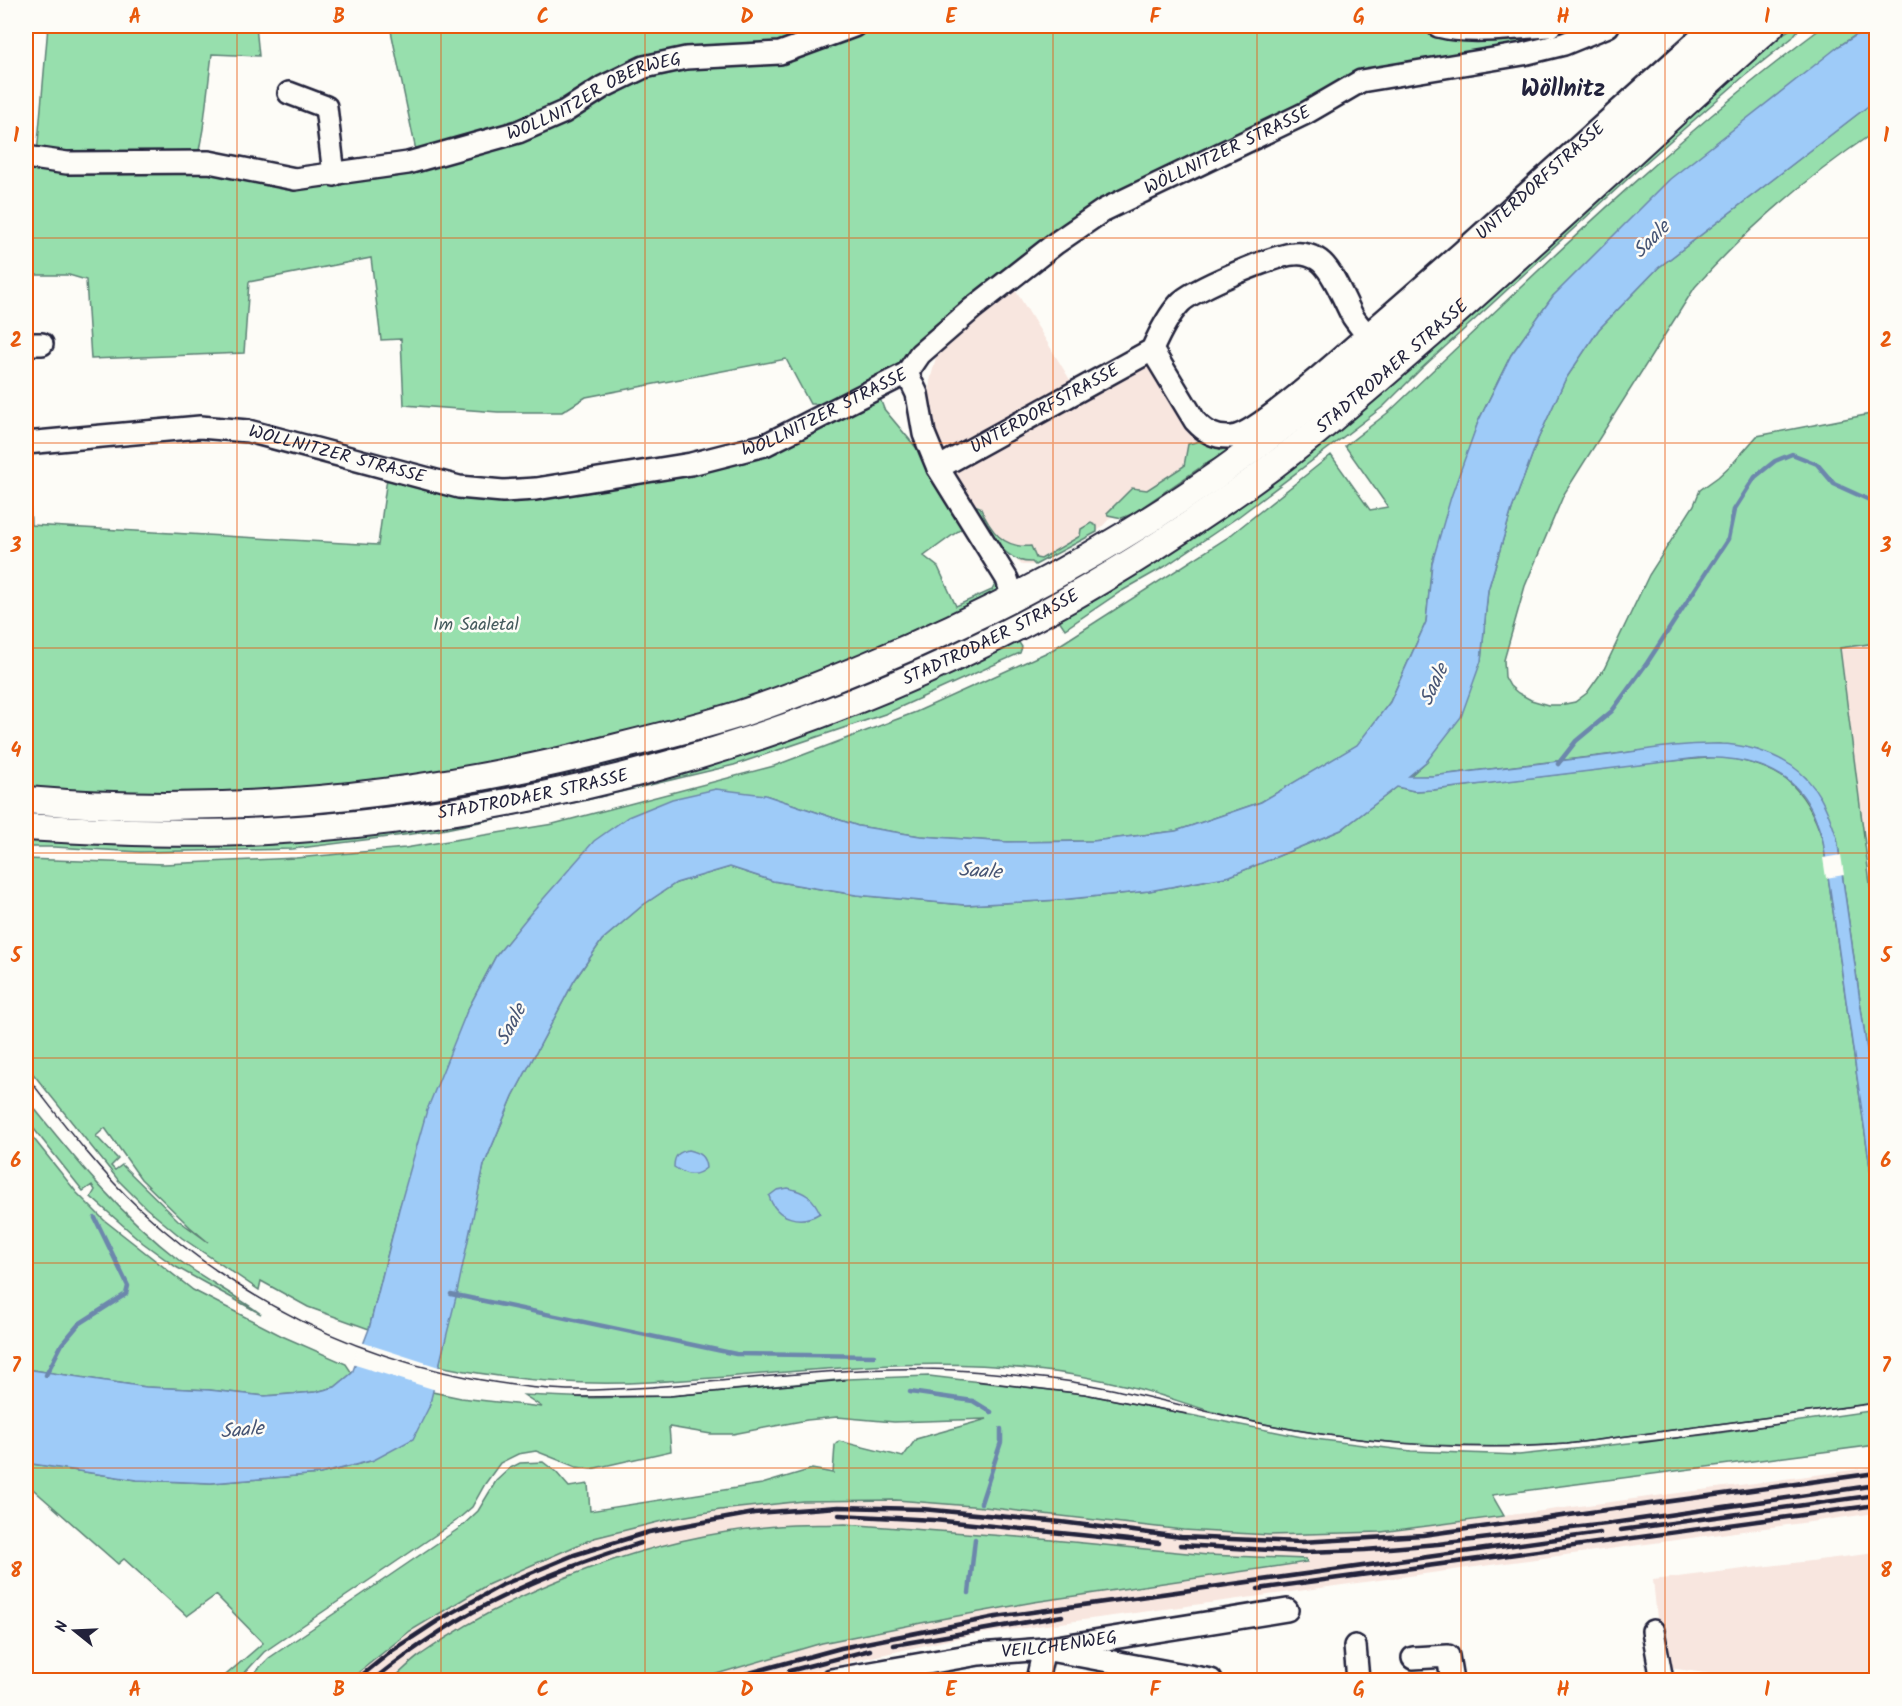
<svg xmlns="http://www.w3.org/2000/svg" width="1902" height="1706" font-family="Kalam,sans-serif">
<rect width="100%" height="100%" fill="#fdfcf7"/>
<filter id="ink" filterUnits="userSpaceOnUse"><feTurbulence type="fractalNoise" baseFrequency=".0167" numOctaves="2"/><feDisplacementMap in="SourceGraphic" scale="12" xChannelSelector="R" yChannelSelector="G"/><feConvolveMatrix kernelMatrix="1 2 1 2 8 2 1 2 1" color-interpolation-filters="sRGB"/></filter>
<g filter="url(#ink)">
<path fill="#f8e6df" d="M1011,283L1075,388L944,453L939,450L932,439L928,405L930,381L936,357L942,344Z
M1145,365L1151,367L1220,442V456L1132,514L1122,518L1111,517L1097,532L1035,565H1022L994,539L951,474L953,468Z
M1876,643V931L1840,647Z
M1876,1467V1513L971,1635L845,1663L782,1680H696L822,1643L941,1619L1034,1602L1307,1562L1306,1559L1208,1555L1031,1538L845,1524L776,1526L720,1533L672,1543L583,1570L542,1587L422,1654L388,1680H349L410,1631L487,1585L532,1565L594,1538L670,1519L720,1510L803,1501L896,1500L984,1507L1183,1530L1269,1535L1381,1532Z
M1876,1553V1680H1753L1670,1668L1658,1628L1653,1580Z"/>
<path fill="#97dfad" stroke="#5c8074" stroke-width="1.5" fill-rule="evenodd" d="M48,26H256L259,56L212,54L203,129L196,167L230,171L419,165L390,26H845L780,56L864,26H1377L1412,32L1414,26H1597L1563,40L1361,73L1184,163L912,355C885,377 846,406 810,404L786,359L586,397L562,412H498L404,405L401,339L381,340L371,258L249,282L244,353L91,359L86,280L69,275H26V163L36,166Z
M1795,26H1801L1792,38L1742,78L1645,163L1421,369L1384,406L1238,517L1164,567L1120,592L1065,629L1059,620L1060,614L1103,591L1769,43Z
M1824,26H1869L1839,46L1553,296L1511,355L1478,422L1432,563L1426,622L1390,702L1358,745L1261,802L1176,831L1093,841L1008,842L920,836L858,826L765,795L539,904L496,956L467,1011L399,1209L369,1329L308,1307L261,1281L259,1290L182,1238L146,1208L119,1181L26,1065V859L164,864L296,858L405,848L553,824L774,766L916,712L1052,650L1227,538L1331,455L1370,510L1388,507L1345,446L1390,411C1531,278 1669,141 1824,26ZM105,1128L141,1179L190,1227L208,1242L178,1220L122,1165L115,1170L111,1166L118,1159L96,1136Z
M1876,100V131C1810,175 1748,228 1695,287L1564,494L1525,586L1504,660L1505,677L1510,686L1518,693L1531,700L1548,705H1560L1575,702L1587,693L1604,669L1649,575L1694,505L1700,490L1718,477L1734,462L1757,436L1876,413V643L1840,648L1876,931V1114L1837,838L1806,778L1791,766L1757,750L1719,744L1657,749L1432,776L1409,777L1427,761L1481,661L1488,590L1512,509L1538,439L1565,380L1599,329L1658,268Z
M879,396L884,409L919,451L931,475L965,526L924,556L938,567L956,606L992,590L997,581C999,588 995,593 990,598L885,651L686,724L487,767L267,791L161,797L26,788V451H28L31,525L378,545L387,478L433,492L488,500L690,469Z
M1204,440L1221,450L1243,441L1228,452L1204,465L1132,514L1122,518L1108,515L1107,513L1132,488L1147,490L1184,466L1188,444Z
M974,505L980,507C990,530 1003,549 1031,546L1036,558L1041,559L1080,536L1081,529L1091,523L1097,526V532L1035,565L1032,562C1005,564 987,530 972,510Z
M996,620L902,665L880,679L810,708L643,760L478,797L336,815L185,822L26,817V810L514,779Z
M1009,640L1018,641L1022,647L1020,653L885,714L734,765L587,800L436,831L292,849L140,852L54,847H26V834L73,837L590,792Z
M1719,757C1779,764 1805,784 1823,841L1876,1209V1403L1567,1444C1461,1451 1341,1443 1237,1418C1200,1410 1165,1395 1128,1386C1099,1379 1067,1373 1037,1370C908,1354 779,1376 650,1382C579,1386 508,1380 439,1366L484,1165L513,1096L574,981L602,940L643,905L676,883L730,867L773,881L856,895L965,905L1059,900L1149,891L1230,876L1341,830L1397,787L1414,791L1433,790L1659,762Z
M26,1098C73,1157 120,1215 180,1261C206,1280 235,1295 261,1314L176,1267L143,1243L91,1197L95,1190L92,1185L83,1191L26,1119Z
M26,1129L77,1193L104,1220L193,1290L282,1336L346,1364L352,1373L335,1387L316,1392L265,1396L209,1390L146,1387L26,1369Z
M929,1376L1084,1394L1307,1438L1411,1451L1519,1455L1712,1434L1876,1410V1445L1492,1495L1504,1516L1381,1532L1269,1535L1183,1530L984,1507L896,1500L803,1501L720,1510L670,1519L594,1538L532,1565L487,1585L410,1631L349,1680H247L269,1658L461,1527L478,1511L496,1481L510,1468L520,1463L543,1462L556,1472L569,1487L588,1484L590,1511L762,1484L812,1469L833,1473L835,1445L839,1441L903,1457L916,1439L987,1419L894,1422L837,1417L807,1420L733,1434H711L669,1427L671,1451L591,1469L576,1467L536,1451L518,1454L500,1463L485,1484L472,1507L456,1521L264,1652L238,1680H220L263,1643L216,1595L187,1616L124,1559L118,1564L26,1483V1463L137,1480L211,1483L320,1474L374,1460L429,1407L432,1392L461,1398L542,1407L524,1395L593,1398L670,1396L847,1379Z
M845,1524L1031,1538L1208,1555L1306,1559L1307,1562L1034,1602L941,1619L822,1643L696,1680H391C402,1672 411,1661 422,1654C520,1585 658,1535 777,1526C799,1524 822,1525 845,1524Z"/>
<path fill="#9ecbf8" stroke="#6c87ac" stroke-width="1.5" d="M1871,26H1876V100L1658,268L1599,329L1565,380L1538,439L1512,509L1488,590L1481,661L1461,717L1427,761L1409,776H1432C1491,769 1550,762 1609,755C1645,750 1682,743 1718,744C1743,744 1771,752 1792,766C1817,783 1828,810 1837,838L1876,1114V1209L1823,841C1819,828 1815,814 1807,802C1785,765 1738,756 1698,758L1433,790L1414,791L1397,787L1341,830L1230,876L1149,891L1059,900L965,905L856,895L773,881L730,867L676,883L643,905L602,940L574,981L513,1096L484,1165L456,1297L429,1407L413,1439L374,1460L320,1474L211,1483L137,1480L26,1463V1369L146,1387L209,1390L265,1396L316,1392L335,1387L352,1373L369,1329L399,1209L427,1110L467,1011L496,956L530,914L594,841L628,817L672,799L716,789L765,795L858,826L920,836L1008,842L1093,841L1176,831L1261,802L1357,745L1390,702L1426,622L1432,563L1451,497L1478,422L1511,355L1553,296L1670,179L1839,46Z
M688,1150C700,1153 705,1156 706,1168C695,1178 686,1175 674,1167C674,1156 678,1152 688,1150Z
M788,1188C805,1192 813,1197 820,1213C801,1225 776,1219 769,1196L777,1190Z"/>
<path fill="#fdfcf7" d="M1841,855L1844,875L1826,878L1823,858Z
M361,1342L442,1368L436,1390L352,1364Z"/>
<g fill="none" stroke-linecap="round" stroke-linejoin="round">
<path stroke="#6c87ac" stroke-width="4.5" d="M1558,764L1576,741L1612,711L1647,663L1728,539L1734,510L1755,477L1775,461L1792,454L1817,464L1834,484L1876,503
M451,1294L736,1354L874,1356
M46,1375L62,1344L79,1324L126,1294L128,1286L95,1218
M910,1392L973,1401L991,1412
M981,1503L1001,1442V1429
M969,1593L975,1539"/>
<g stroke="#22223b" stroke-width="26">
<g id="minor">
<path d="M1438,26C1473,35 1514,27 1550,26"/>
<path d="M289,93L326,107L334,175"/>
<path id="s1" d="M26,157L67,163L209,162L295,179L408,163L518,132L564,112L603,87L644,67L686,58L780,53L854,26"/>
<path id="s2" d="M1367,335L1462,252L1713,26"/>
<path d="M26,344H42"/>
<path d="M907,373L917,394L924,434L938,468L1007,579L1013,598"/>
<path id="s3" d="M26,443L200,427L248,431L459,487L503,491L536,489L691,464L765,445L907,373L920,354L973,308L1056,243L1104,210L1306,113L1361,81L1523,54L1564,44L1608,26"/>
<path id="s4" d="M938,468L1152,350C1159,334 1168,316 1180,303C1191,290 1277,254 1294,254C1301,253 1310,255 1317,259C1332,267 1344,301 1353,317C1357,323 1362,329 1367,335C1344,355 1255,436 1231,437C1215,438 1205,432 1195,421L1152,350"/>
<path d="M1653,1631L1662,1680"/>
<path d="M1355,1646L1358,1680"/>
<path d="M1413,1658L1448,1656L1452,1680"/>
<path id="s5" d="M831,1680L979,1654L1044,1649L1287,1610"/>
<path d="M1037,1680L1044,1649L1211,1680"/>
</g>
</g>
<g stroke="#22223b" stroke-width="30">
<g id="major">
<path d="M26,800C225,817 423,797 617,747C658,737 699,727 740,714C783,700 825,683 868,665C1003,609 1132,538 1250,451C1350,377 1442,293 1533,209C1601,148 1669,87 1736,26"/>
<path id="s6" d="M26,827C106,832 185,835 266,831C529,817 788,746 1023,624C1100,584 1173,537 1244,487C1309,441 1370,387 1430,335C1545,234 1656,128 1771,26"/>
</g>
</g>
<use href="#minor" stroke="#fdfcf7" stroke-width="21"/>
<use href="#major" stroke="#fdfcf7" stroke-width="26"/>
<path stroke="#22223b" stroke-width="1.5" d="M26,1075C60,1119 99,1171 139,1208C235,1297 348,1355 476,1379C509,1385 542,1390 575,1390C659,1390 741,1377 824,1372C857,1370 891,1368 924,1369C960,1369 996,1373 1032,1377C1102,1383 1168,1403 1236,1418C1343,1442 1457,1452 1567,1444L1876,1403
M976,1381L1084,1394L1187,1414
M575,1397L670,1396L845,1380
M1639,1443L1787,1423"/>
<path stroke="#22223b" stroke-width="4.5" d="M839,1515L934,1520L1159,1543
M1621,1530L1876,1495
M1180,1545L1305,1552L1365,1550L1438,1544L1606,1524L1876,1485
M1258,1589L1876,1505
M894,1645L1062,1616
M789,1671L870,1650
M356,1680L393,1650L439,1620L502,1585L574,1555L649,1532L754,1513L838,1507L922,1509L1061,1522L1181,1537L1301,1542L1423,1535L1876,1473
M373,1680C413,1648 457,1618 504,1596C548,1574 594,1558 641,1543
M723,1680L841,1648L996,1617L1600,1533"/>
</g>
</g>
<path fill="none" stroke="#e8590c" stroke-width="1.5" stroke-opacity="0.55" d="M237,26V1680M441,26V1680M645,26V1680M849,26V1680M1053,26V1680M1257,26V1680M1461,26V1680M1665,26V1680M26,238H1876M26,443H1876M26,648H1876M26,853H1876M26,1058H1876M26,1263H1876M26,1468H1876"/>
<g text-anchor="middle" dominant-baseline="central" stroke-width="5" stroke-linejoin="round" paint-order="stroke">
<g font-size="18" fill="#22223b" stroke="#fdfcf7">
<text stroke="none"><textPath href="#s1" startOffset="584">WÖLLNITZER OBERWEG</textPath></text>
<text stroke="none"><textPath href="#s3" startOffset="1305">WÖLLNITZER STRASSE</textPath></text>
<text stroke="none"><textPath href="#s2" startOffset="232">UNTERDORFSTRASSE</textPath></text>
<text stroke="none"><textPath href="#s6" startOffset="1482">STADTRODAER STRASSE</textPath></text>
<text stroke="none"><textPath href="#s3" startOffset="819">WÖLLNITZER STRASSE</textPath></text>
<text stroke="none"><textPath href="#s4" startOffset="122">UNTERDORFSTRASSE</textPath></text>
<text stroke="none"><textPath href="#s3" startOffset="315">WÖLLNITZER STRASSE</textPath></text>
<text stroke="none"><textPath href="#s6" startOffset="996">STADTRODAER STRASSE</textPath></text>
<text stroke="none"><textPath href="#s6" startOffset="510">STADTRODAER STRASSE</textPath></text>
<text stroke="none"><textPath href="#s5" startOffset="231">VEILCHENWEG</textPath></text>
</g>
<g font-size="18" fill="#455b5d" stroke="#fdfcf7">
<text x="476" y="625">Im Saaletal</text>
</g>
<g font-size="20" font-style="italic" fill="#475574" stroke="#fdfcf7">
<text transform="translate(1652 240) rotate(-46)">Saale</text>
<text transform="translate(1435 685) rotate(-65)">Saale</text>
<text transform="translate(980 872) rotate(3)">Saale</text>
<text transform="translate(512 1025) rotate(-62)">Saale</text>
<text transform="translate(242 1431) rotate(-5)">Saale</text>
</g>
<g font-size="24" font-weight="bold" fill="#22223b" stroke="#fdfcf7">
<text x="1563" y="89">Wöllnitz</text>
</g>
</g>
<rect width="1902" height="1706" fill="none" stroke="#fdfcf7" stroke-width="66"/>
<g transform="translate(75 1631) rotate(288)" stroke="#fdfcf7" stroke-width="4.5" paint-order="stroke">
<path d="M0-4.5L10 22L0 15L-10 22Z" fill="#22223b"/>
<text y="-9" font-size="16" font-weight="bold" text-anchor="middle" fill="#22223b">N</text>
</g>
<rect x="33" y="33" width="1836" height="1640" fill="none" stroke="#e8590c" stroke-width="2"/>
<g font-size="20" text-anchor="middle" font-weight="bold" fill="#e8590c">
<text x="135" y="23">A</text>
<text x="339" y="23">B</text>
<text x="543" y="23">C</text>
<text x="747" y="23">D</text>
<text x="951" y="23">E</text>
<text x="1155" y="23">F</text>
<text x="1359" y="23">G</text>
<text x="1563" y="23">H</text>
<text x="1767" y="23">I</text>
<text x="16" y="142">1</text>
<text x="1886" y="142">1</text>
<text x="16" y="347">2</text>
<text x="1886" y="347">2</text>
<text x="16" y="552">3</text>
<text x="1886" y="552">3</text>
<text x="16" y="757">4</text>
<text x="1886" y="757">4</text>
<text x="16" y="962">5</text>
<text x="1886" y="962">5</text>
<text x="16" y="1167">6</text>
<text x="1886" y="1167">6</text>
<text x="16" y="1372">7</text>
<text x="1886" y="1372">7</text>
<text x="16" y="1577">8</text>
<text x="1886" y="1577">8</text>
<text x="135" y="1696">A</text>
<text x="339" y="1696">B</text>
<text x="543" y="1696">C</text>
<text x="747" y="1696">D</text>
<text x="951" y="1696">E</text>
<text x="1155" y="1696">F</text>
<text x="1359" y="1696">G</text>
<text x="1563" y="1696">H</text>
<text x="1767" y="1696">I</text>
</g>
</svg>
